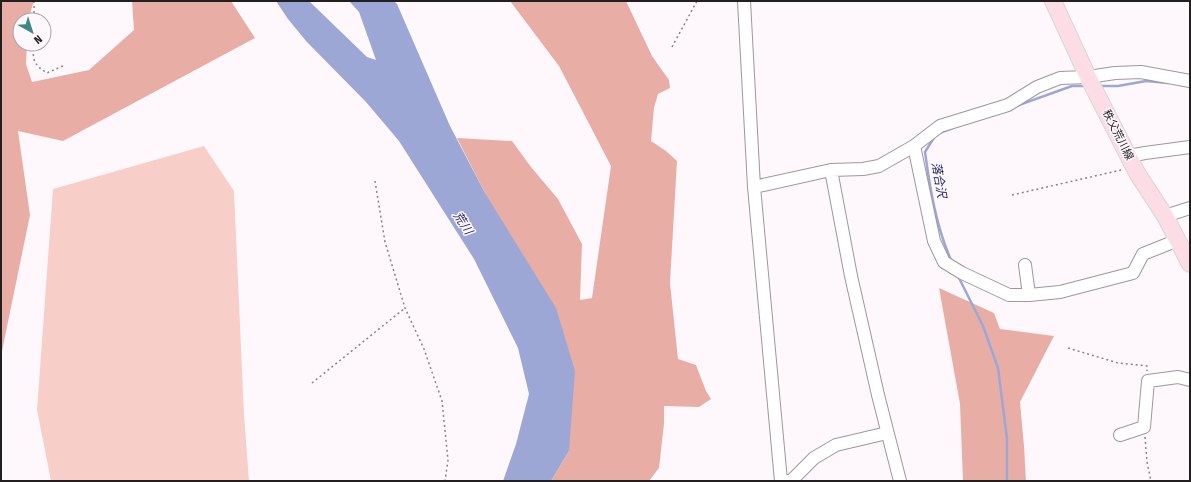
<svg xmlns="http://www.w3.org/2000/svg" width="1191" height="482" font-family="'Fira Sans Condensed','Noto Sans JP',sans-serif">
<rect width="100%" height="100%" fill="#fef8fd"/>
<path fill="#f8cec8" d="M204,146L234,191L244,414L249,481H51L37,410L53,189Z"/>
<path fill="#e8aea6" d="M1,1H34L28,20H20V44H27L26,64L32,82L89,70L134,30L132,1H231L255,38L63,141L18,131L30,215L1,356Z
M510,1H626L652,56L669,80L670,88L658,94L654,108L651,141L666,151L677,161L670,283L678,359L696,365L706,391L711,399L699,407L664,406V424L659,468L649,481H551L569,451L485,193L457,138L512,141L531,167L558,199L582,244L580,300L592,298L611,166L559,66Z
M939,288L994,313L1000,329L1054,336L1020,402L1024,446L1026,481H963L960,404Z"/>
<path fill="#9da7d6" d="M276,1H309L367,57L376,60L359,12L349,1H394L397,4L450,126L485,193L556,308L575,371L569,451L551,481H503L516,444L529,394L518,348L474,259L399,141L366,102L306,41L288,19Z"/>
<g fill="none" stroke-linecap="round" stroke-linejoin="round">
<path stroke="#9da7d6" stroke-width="2.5" d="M1099,86H1118L1146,81L1168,83
M1016,106L1072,86H1086
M939,133L953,128
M935,136L925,152C930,189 936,226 951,260
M958,276L983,326L998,368L1007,439V481"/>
<g stroke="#9d989c" stroke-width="14">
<path id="minor" d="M744,1L754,187L781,481
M914,146L934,241L944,262L962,273L1009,295H1029L1060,292L1133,273L1143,254L1178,240
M1129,156L1145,153L1190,147
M831,170L851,276L878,395L900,481
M754,187L831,170L863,169L879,166L914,146L940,126L1008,105L1037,87L1060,78L1088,77L1115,73L1141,72L1190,81
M1165,216L1190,208
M1025,265L1029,295
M1120,435L1144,427L1148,381L1178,377L1190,380
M788,481L792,480L814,458L836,445L887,433"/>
</g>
<g stroke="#d7d7d7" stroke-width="18">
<path id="major" d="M1053,1L1088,77L1137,173L1165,216L1190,264"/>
</g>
<path stroke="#888487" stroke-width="1.5" stroke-dasharray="2 3" stroke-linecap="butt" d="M34,1V20
M34,44C32,60 34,65 47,73L65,65
M672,47L697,1
M375,181L385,242L405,308L424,349L442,401L448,460L445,481
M1012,195L1121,170
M1068,348L1118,363L1147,366V371
M312,383L405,308
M1145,437L1147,462L1151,481"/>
<use href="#minor" stroke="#fff" stroke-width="12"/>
<use href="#major" stroke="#fcdce5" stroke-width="16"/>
</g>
<g text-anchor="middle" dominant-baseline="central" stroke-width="3" stroke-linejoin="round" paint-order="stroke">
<g font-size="11" fill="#211f20" stroke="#fef8fd">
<text transform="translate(1118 135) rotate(63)">秩父荒川線</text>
</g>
<g font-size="12" font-style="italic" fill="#222760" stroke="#fef8fd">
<text transform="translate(939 180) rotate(80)">落合沢</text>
<text transform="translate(463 223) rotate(57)">荒川</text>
</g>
</g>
<rect width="1191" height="482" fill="none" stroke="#211f20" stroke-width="4"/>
<g transform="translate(32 32) rotate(141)"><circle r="19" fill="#fef8fd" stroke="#a6a1a5"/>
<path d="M0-3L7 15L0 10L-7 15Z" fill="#408783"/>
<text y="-6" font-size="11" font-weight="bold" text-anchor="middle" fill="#211f20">N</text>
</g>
</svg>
